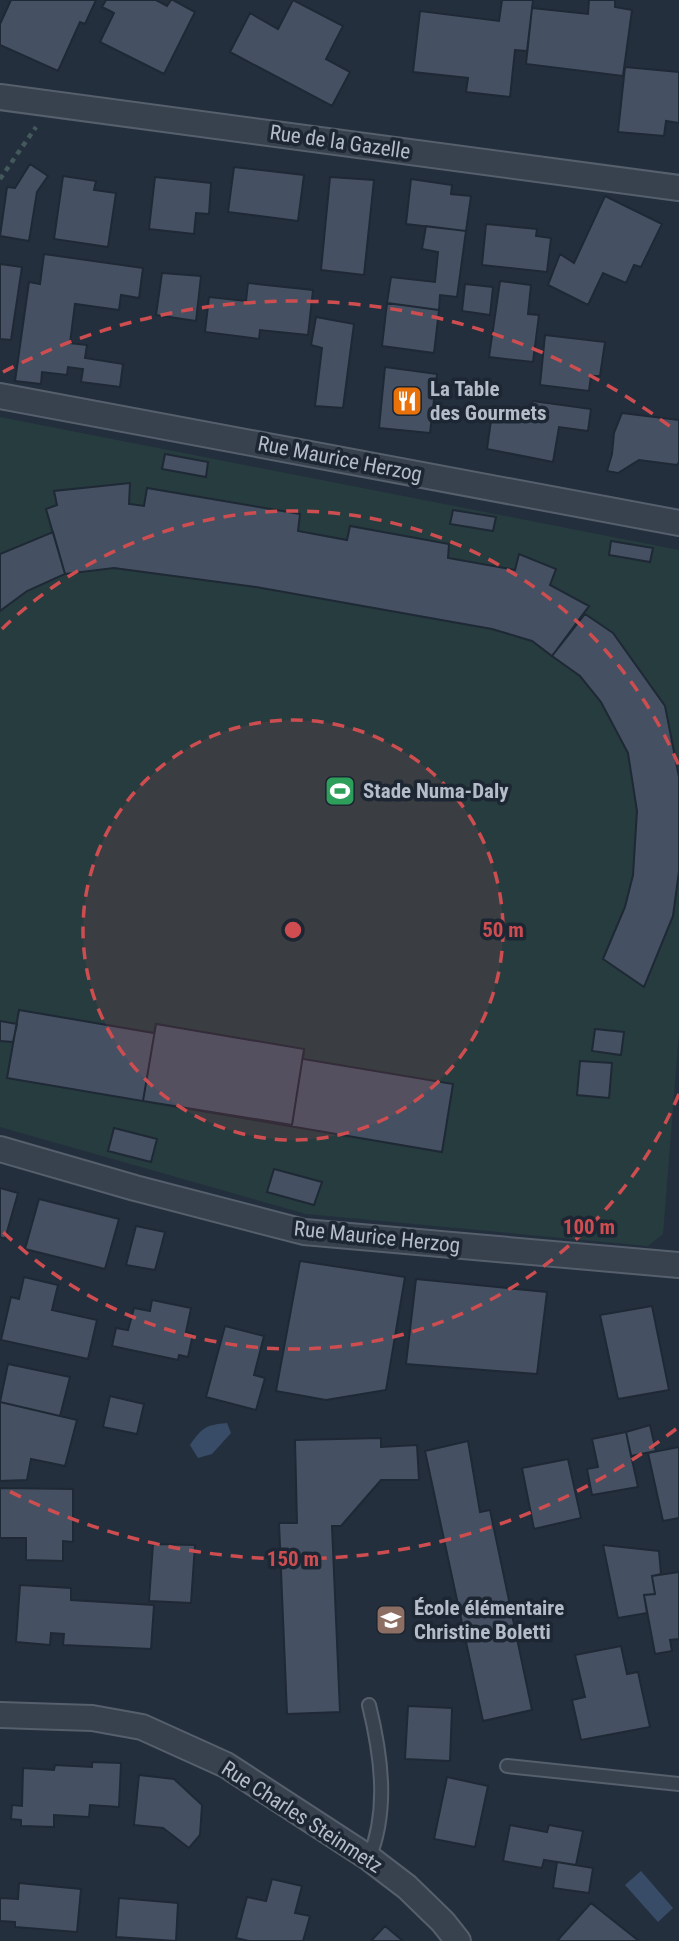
<svg xmlns="http://www.w3.org/2000/svg" width="679" height="1941" font-family="'Roboto Condensed',sans-serif">
<rect width="100%" height="100%" fill="#242f3e"/>
<path fill="#263c3f" d="M0,417L679,550V1032L663,1234L648,1246L306,1214L0,1127Z"/>
<path fill="#394c67" d="M227,1423L231,1433L212,1454L198,1458L190,1445C202,1428 205,1425 227,1423Z
M641,1871L673,1908L658,1922L625,1885Z"/>
<path fill="#455162" stroke="#1f2835" stroke-width="2" d="M11,0H96L85,24L80,22L58,71L0,45V24Z
M106,0H156L167,6L171,0H173L195,12L164,74L100,42L114,13L102,7Z
M293,0L343,26L326,59L350,72L332,106L230,52L250,13L278,29Z
M502,0H533L527,51L515,50L510,97L466,92L468,78L413,72L420,11L499,21Z
M589,0H615V7L632,10L623,76L526,64L532,8L588,14Z
M625,67L679,72V123L666,121L664,136L618,132Z
M30,164L48,176L37,192L29,241L0,236L7,187L15,188Z
M234,167L304,175L298,221L228,212Z
M63,176L96,181L94,190L116,193L108,247L54,239Z
M155,177L211,183L209,214L196,213L194,234L149,229Z
M330,177L374,180L364,275L321,270Z
M411,179L452,185L451,194L471,196L466,231L406,224Z
M605,196L662,224L641,267L634,265L626,283L603,273L588,305L548,285L560,254L574,263Z
M486,224L537,229L536,236L551,238L547,272L482,265Z
M426,226L466,231L457,297L440,295L439,310L387,303L391,277L435,282L438,252L422,249Z
M44,254L143,268L139,298L121,295L119,310L75,304L70,343L87,345L85,358L123,364L120,387L81,382L83,369L68,367L67,375L42,372L41,384L15,381L29,282L40,284Z
M0,264L22,267L11,340L0,339Z
M162,273L201,276L196,321L156,315Z
M500,281L531,285L528,314L539,315L533,362L489,357Z
M248,283L313,290L308,335L260,330L259,339L205,332L209,297L246,301Z
M465,284L493,287L490,315L462,311Z
M387,303L439,310L434,353L382,346Z
M316,317L354,324L343,408L315,406L322,348L311,345Z
M545,335L605,342L600,376H591L589,391L540,385Z
M385,367L437,374L430,433L379,428Z
M533,401L591,409L588,431L559,427L553,462L487,449L493,406L529,412Z
M622,413L679,420V462L677,465L639,460L618,473L607,471L612,454L614,433Z
M165,454L208,462L206,477L162,469Z
M130,483L129,504L144,506L147,488L300,514L298,531L347,540L350,526L449,544L448,558L515,570L519,554L556,569L550,585L589,606L552,656L532,641L492,629L256,587L114,568L65,574L46,509L57,505L54,491Z
M453,510L496,517L493,531L450,524Z
M53,532L65,574L27,591L0,611V554Z
M611,541L653,548L650,562L609,555Z
M585,614L613,633L665,706L679,777V871L673,916L644,987L603,959L625,907L633,875L637,811L628,753L601,702L580,676L552,656Z
M19,1010L154,1033L156,1024L304,1049L303,1059L453,1084L442,1152L7,1078Z
M0,1021L17,1024L13,1042L0,1041Z
M156,1024L304,1049L292,1125L143,1101Z
M595,1029L624,1032L621,1055L592,1051Z
M580,1061L612,1063L609,1098L577,1095Z
M114,1128L157,1139L151,1162L108,1151Z
M274,1169L322,1182L314,1205L267,1192Z
M0,1188L18,1193L5,1239L0,1237Z
M39,1199L119,1219L105,1269L25,1249Z
M136,1226L165,1232L155,1270L126,1265Z
M300,1261L405,1277L386,1390L326,1400L276,1391Z
M24,1277L58,1285L52,1310L97,1320L88,1359L1,1340L11,1297L19,1299Z
M416,1279L547,1292L537,1374L406,1364Z
M152,1300L191,1308L186,1332L193,1334L188,1357L179,1355L178,1360L112,1346L116,1328L128,1330L134,1308L150,1311Z
M652,1306L669,1390L618,1399L600,1315Z
M225,1326L264,1336L254,1375L265,1378L256,1410L206,1397Z
M8,1364L70,1377L60,1416L0,1402Z
M110,1396L144,1404L137,1434L103,1427Z
M0,1402L77,1420L65,1466L31,1459L27,1480L0,1481Z
M650,1425L656,1451L631,1456L626,1432Z
M626,1432L638,1487L592,1495L587,1469L598,1467L592,1439Z
M381,1438V1447L417,1445L419,1480H381L341,1526H332L340,1712L287,1714L279,1523H297L295,1440Z
M468,1441L480,1512L490,1510L532,1710L483,1721L425,1451Z
M679,1447V1518L663,1521L648,1453Z
M568,1459L581,1518L534,1529L522,1468Z
M0,1488L73,1489V1542L63,1541V1561L26,1560V1538H0Z
M153,1544L195,1545L191,1603L149,1601Z
M603,1545L659,1551L661,1574L652,1576L655,1594L644,1595L647,1613L618,1618Z
M679,1572V1639L670,1640L672,1651L655,1654L644,1595L655,1594L652,1576Z
M20,1585L71,1588V1600L154,1605L151,1649L63,1645L64,1634L51,1633L50,1645L16,1642Z
M621,1646L627,1674L638,1672L650,1727L581,1740L572,1700L585,1697L575,1655Z
M408,1706L452,1708L450,1761L405,1759Z
M92,1762L121,1763L119,1807L90,1805L89,1817L54,1815V1827L21,1826V1820L11,1819L12,1805L22,1806L23,1768L54,1770L55,1765L92,1767Z
M139,1775L174,1779L202,1805L200,1835L189,1848L163,1828L134,1825Z
M447,1777L488,1786L475,1847L434,1839Z
M510,1825L547,1832L549,1825L583,1831L576,1865L544,1860L542,1868L503,1861Z
M557,1862L593,1868L589,1893L553,1888Z
M272,1879L302,1886L295,1913L310,1916L303,1941H249L236,1938L247,1897L266,1901Z
M19,1883L81,1889L77,1932L15,1927V1922L0,1921V1898L18,1899Z
M119,1898L178,1903L176,1941L116,1937Z
M591,1903L639,1941H557Z
M385,1926L403,1941H371Z"/>
<g fill="none" stroke-linecap="round" stroke-linejoin="round">
<g stroke="#565f6c" stroke-width="16">
<path id="service" d="M369,1705C381,1754 389,1810 369,1858
M507,1766L679,1784"/>
</g>
<g stroke="#565f6c" stroke-width="28">
<path id="minor" d="M0,97L679,188
M0,396L679,523
M0,1149L135,1188L304,1232L679,1265
M0,1715L92,1718L142,1727L226,1765L369,1858L407,1887L443,1922L458,1941"/>
</g>
<path stroke="#44595c" stroke-width="4.5" stroke-dasharray="5 5" stroke-linecap="butt" d="M0,179L36,127"/>
<use href="#service" stroke="#38414e" stroke-width="12"/>
<use href="#minor" stroke="#38414e" stroke-width="24"/>
</g>
<circle cx="293" cy="930" r="210" fill="#ce4d50" fill-opacity=".12"/>
<g fill="none" stroke="#ce4d50" stroke-width="3.5" stroke-dasharray="12 9">
<circle cx="293" cy="930" r="210"/>
<path d="M679 1094A419 419 0 0 1 2 1231M2 629A419 419 0 0 1 679 766"/>
<path d="M676 1429A629 629 0 0 1 3 1488M3 372A629 629 0 0 1 676 431"/>
</g>
<defs>
<g id="restaurant-square" transform="scale(1.575)"><rect x="-9" y="-9" width="18" height="18" rx="4" fill="#e8710a" stroke="#1d2633"/><path d="M-5-6h1v4h1v-4h1v4h1v-4h1v5L-1.5 .5V6h-2V.5L-5-1ZM5-6V6H3V1.5H1.5Q1.5-4 5-6Z" fill="#fff"/></g>
<g id="stadium-square" transform="scale(1.575)"><rect x="-9" y="-9" width="18" height="18" rx="4" fill="#2e9e5b" stroke="#1d2633"/><path d="M0-5a6.5 5 0 1 0 0 10a6.5 5 0 1 0 0-10ZM-3.5-1.8h7v3.6h-7Z" fill="#fff"/></g>
<g id="school-square" transform="scale(1.575)"><rect x="-9" y="-9" width="18" height="18" rx="4" fill="#8d6e63" stroke="#1d2633"/><path d="M0-5L7-2L0 1L-7-2ZM-4 1L0 2.5L4 1V4Q0 6-4 4Z" fill="#fff"/></g>
</defs>
<g fill-rule="evenodd">
<use href="#restaurant-square" x="407" y="401"/>
<use href="#stadium-square" x="340" y="791"/>
<use href="#school-square" x="391" y="1620"/>
</g>
<g text-anchor="middle" dominant-baseline="central" stroke-width="7" stroke-linejoin="round" paint-order="stroke">
<g font-size="21" fill="#b4bcc9" stroke="#1d2633">
<text transform="translate(340 142) rotate(8)">Rue de la Gazelle</text>
<text transform="translate(340 459) rotate(11)">Rue Maurice Herzog</text>
<text transform="translate(377 1237) rotate(6)">Rue Maurice Herzog</text>
<text transform="translate(302 1817) rotate(33)">Rue Charles Steinmetz</text>
</g>
<g font-size="21" font-weight="bold" fill="#b4bcc9" stroke="#1d2633" text-anchor="start">
<text x="430" y="389">La Table<tspan x="430" dy="24">des Gourmets</tspan></text>
<text x="363" y="791">Stade Numa-Daly</text>
<text x="414" y="1608">École élémentaire<tspan x="414" dy="24">Christine Boletti</tspan></text>
</g>
</g>
<circle cx="293" cy="930" r="10" fill="#ce4d50" stroke="#1d2633" stroke-width="3.5"/>
<g font-size="21" text-anchor="middle" font-weight="bold" fill="#ce4d50" stroke="#1d2633" stroke-width="7" stroke-linejoin="round" paint-order="stroke">
<text x="503" y="937">50 m</text>
<text x="589" y="1234">100 m</text>
<text x="293" y="1566">150 m</text>
</g>
</svg>
